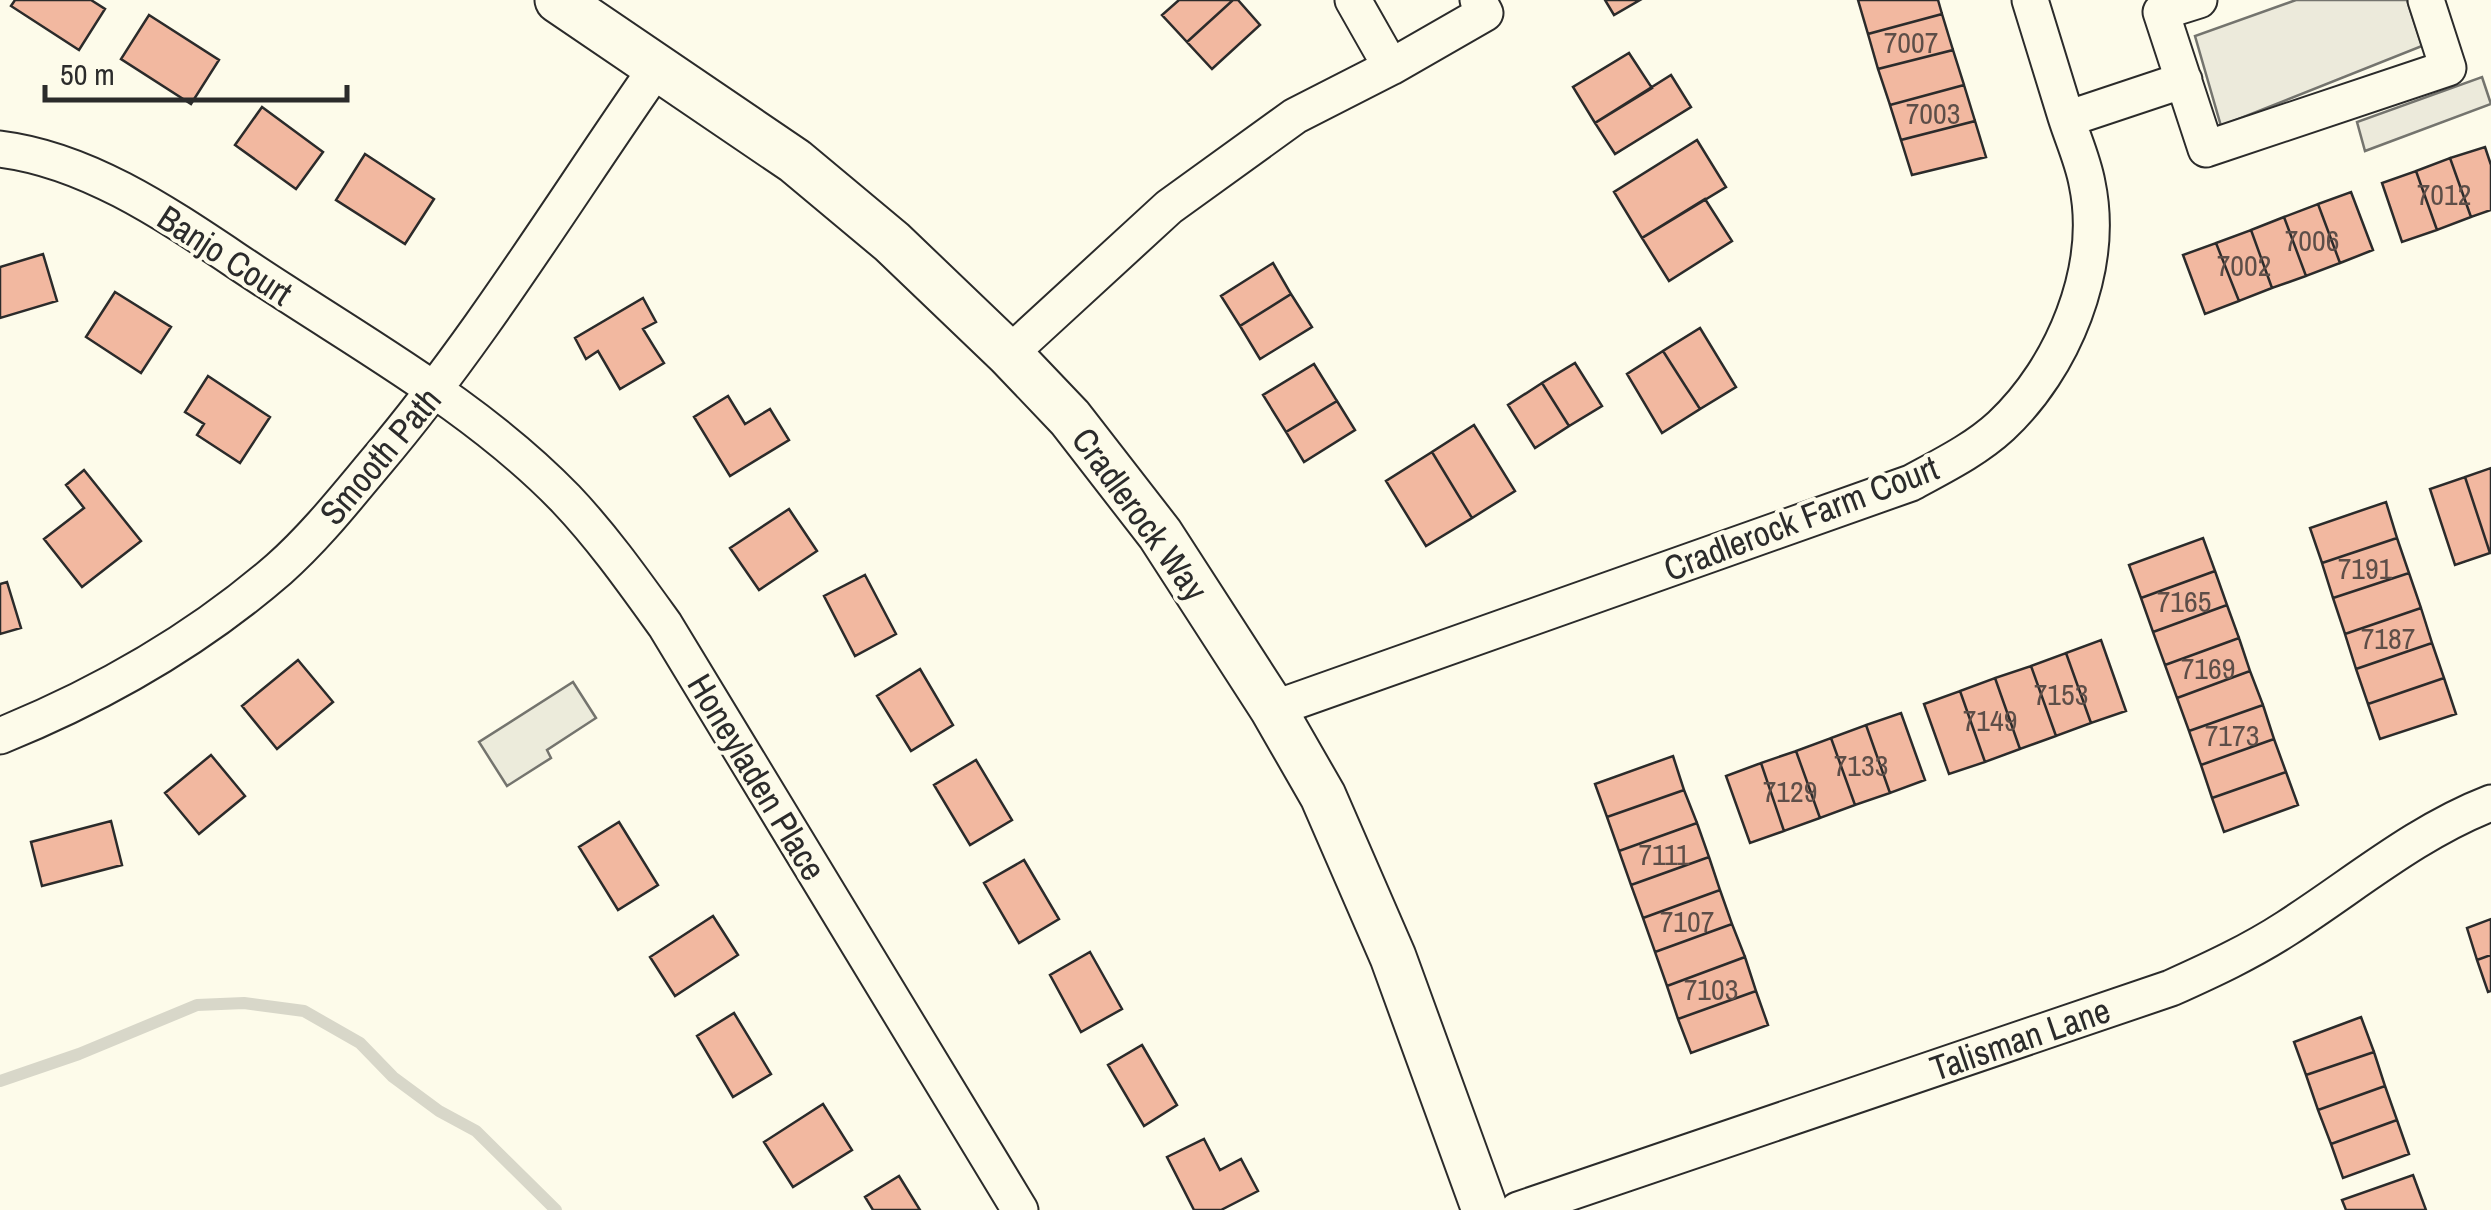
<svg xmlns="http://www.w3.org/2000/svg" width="2491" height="1210" font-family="'Archivo Narrow',sans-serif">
<rect width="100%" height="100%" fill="#fdfbea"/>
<path fill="#ecebdb" stroke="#74746e" stroke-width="2.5" d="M573,682L596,718L547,750L551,758L507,786L479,742Z"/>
<path fill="#eceadb" stroke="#74746e" stroke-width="2.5" d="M2296,0H2407L2422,46L2221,126L2195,36Z
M2482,77L2491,104L2365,151L2357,122Z"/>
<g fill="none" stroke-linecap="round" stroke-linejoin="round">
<path stroke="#d8d7c9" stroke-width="12" d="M0,1081L79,1054L197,1005L244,1003L304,1011L360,1043L393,1077L439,1111L476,1131L556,1210"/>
</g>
<path fill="#f2b8a0" stroke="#2b2b2b" stroke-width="2.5" d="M15,0H91L105,9L79,50L11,6Z
M1179,0H1233L1187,42L1162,15Z
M1233,0H1238L1260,25L1212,69L1187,42Z
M1605,0H1640L1614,15Z
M1858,0H1938L1942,14L1868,34Z
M1942,14L1953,50L1878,69L1868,34Z
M149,15L219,60L191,104L121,59Z
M1953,50L1964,85L1890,105L1878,69Z
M1629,53L1652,88L1595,123L1573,87Z
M1671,75L1691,107L1615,154L1595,123Z
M1964,85L1975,121L1901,140L1890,105Z
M262,107L323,152L296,189L235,145Z
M1975,121L1986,157L1912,175L1901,140Z
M1697,140L1726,187L1642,238L1614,192Z
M2485,147L2491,165V210L2471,217L2450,158Z
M365,154L434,199L405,244L336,200Z
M2450,158L2471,217L2437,230L2416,171Z
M2416,171L2437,230L2402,242L2382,183Z
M2351,192L2373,250L2340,263L2318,204Z
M1705,199L1732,241L1669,281L1642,238Z
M2318,204L2340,263L2306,276L2284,217Z
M2284,217L2306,276L2272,288L2251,230Z
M2251,230L2272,288L2239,301L2216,243Z
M2216,243L2239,301L2205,314L2183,255Z
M43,254L57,301L0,318V267Z
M1273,263L1291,294L1240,326L1221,296Z
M115,292L171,327L141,373L86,337Z
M1291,294L1312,327L1260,359L1240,326Z
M643,298L656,322L643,329L664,363L620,389L598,351L586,359L575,338Z
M1700,328L1736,387L1700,409L1663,351Z
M1663,351L1700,409L1662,433L1627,374Z
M1575,363L1602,406L1569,426L1542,383Z
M1314,364L1337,401L1286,432L1263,395Z
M208,376L270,417L240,463L197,435L204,424L185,412Z
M1542,383L1569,426L1535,448L1508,405Z
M728,396L745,424L770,409L789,440L730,476L694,417Z
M1337,401L1355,430L1304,462L1286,432Z
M1474,425L1515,491L1472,518L1432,452Z
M1432,452L1472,518L1426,546L1386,481Z
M2491,468V553H2490L2465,477Z
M84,470L141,541L82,587L44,539L84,508L66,485Z
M2465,477L2490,553L2455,565L2430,489Z
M2386,502L2397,538L2322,563L2310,528Z
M789,509L817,551L759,590L730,548Z
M2203,538L2215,571L2141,598L2129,565Z
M2397,538L2409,573L2333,598L2322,563Z
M2215,571L2227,605L2153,632L2141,598Z
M2409,573L2421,608L2345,634L2333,598Z
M865,575L896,634L855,656L824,596Z
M7,582L21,628L0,634V584Z
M2227,605L2239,638L2165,665L2153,632Z
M2421,608L2432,643L2356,669L2345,634Z
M2239,638L2250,671L2177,698L2165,665Z
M2101,640L2126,711L2091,723L2066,653Z
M2432,643L2444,678L2368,704L2356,669Z
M2066,653L2091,723L2056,736L2031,666Z
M298,660L333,702L277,749L242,706Z
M2031,666L2056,736L2020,749L1995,678Z
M920,669L953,725L911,751L877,696Z
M2250,671L2263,705L2189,731L2177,698Z
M1995,678L2020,749L1985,762L1960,691Z
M2444,678L2456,714L2380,739L2368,704Z
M1960,691L1985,762L1949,774L1924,704Z
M2263,705L2274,739L2201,765L2189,731Z
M1901,713L1925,780L1890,793L1866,725Z
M1866,725L1890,793L1855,805L1831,738Z
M1831,738L1855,805L1820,818L1796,751Z
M2274,739L2286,772L2212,798L2201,765Z
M1796,751L1820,818L1784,831L1761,763Z
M211,755L245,796L199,834L165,793Z
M1673,756L1684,790L1607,817L1595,784Z
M976,760L1012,820L970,845L934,785Z
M1761,763L1784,831L1750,843L1726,776Z
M2286,772L2298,805L2224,832L2212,798Z
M1684,790L1697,823L1619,851L1607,817Z
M111,821L122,865L42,886L31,842Z
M619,822L658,885L618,910L579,847Z
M1697,823L1709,857L1631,885L1619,851Z
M1709,857L1720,890L1643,918L1631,885Z
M1024,860L1059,919L1019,943L984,883Z
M1720,890L1732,924L1655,952L1643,918Z
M713,916L738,955L675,996L650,957Z
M2491,919V955L2477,960L2467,928Z
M1732,924L1745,957L1667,986L1655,952Z
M1090,952L1122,1009L1081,1032L1050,975Z
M2491,955V991L2488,992L2477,960Z
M1745,957L1756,991L1678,1019L1667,986Z
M1756,991L1768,1025L1691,1053L1678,1019Z
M734,1013L771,1074L733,1097L697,1036Z
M2361,1017L2374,1052L2306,1075L2294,1042Z
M1142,1045L1177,1105L1144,1126L1108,1065Z
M2374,1052L2385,1086L2318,1110L2306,1075Z
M2385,1086L2397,1120L2331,1144L2318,1110Z
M823,1104L852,1150L793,1187L764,1142Z
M2397,1120L2409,1154L2343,1178L2331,1144Z
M1204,1139L1220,1170L1241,1159L1258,1191L1221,1210H1194L1167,1157Z
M2413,1175L2426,1210H2346L2342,1200Z
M899,1176L920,1210H873L865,1197Z"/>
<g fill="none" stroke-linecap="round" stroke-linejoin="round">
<g stroke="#2b2b2b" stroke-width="39">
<path id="minor" d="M1353,0L1391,67
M2199,0L2161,12L2206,149L2448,68L2426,0
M2067,119L2184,80
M0,149C105,162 197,237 284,292C381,355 485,415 566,499C603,538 634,582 665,625L1020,1210
M1009,354L1169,207L1295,116L1391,67L1485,13L1478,0
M1273,709L1911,483C1942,466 1975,450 2001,426C2063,368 2105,268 2087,183C2083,161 2073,139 2066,117C2054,78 2042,39 2030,0
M0,736C101,695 196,641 279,569C315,537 345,499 376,462C481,338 565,199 658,66
M1518,1210L2171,988C2211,970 2250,952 2287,928C2354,885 2416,832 2491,803"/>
</g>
<g stroke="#2b2b2b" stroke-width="49">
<path id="tertiary" d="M558,0L795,161L892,242L1009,354L1070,418L1160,534L1273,709L1323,796L1393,957L1485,1210"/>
</g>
<use href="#minor" stroke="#fdfbea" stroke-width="35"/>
<use href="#tertiary" stroke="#fdfbea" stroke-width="45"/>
</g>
<g text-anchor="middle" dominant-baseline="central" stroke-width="8" stroke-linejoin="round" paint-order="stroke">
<g font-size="30" fill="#5d4e48">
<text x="1911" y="42">7007</text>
<text x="1933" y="113">7003</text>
<text x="2444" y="194">7012</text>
<text x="2312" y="240">7006</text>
<text x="2244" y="265">7002</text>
<text x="2365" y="568">7191</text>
<text x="2184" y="601">7165</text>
<text x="2388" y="638">7187</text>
<text x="2208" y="668">7169</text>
<text x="2061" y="694">7153</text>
<text x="1990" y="720">7149</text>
<text x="2232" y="735">7173</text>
<text x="1861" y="765">7133</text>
<text x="1790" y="791">7129</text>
<text x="1664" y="854">7111</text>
<text x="1687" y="921">7107</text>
<text x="1711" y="989">7103</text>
</g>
<g font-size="35" fill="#2b2b2b" stroke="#fdfbea">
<text transform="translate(225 255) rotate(33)">Banjo Court</text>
<text transform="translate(380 456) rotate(-50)">Smooth Path</text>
<text transform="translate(1140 514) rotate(54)">Cradlerock Way</text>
<text transform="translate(1801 518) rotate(-21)">Cradlerock Farm Court</text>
<text transform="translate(757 777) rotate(59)">Honeyladen Place</text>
<text transform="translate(2020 1039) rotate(-19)">Talisman Lane</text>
</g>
</g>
<path d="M45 85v15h302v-15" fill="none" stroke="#2b2b2b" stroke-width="5"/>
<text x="60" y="85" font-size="30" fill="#2b2b2b" stroke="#fdfbea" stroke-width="8" paint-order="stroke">50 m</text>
</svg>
